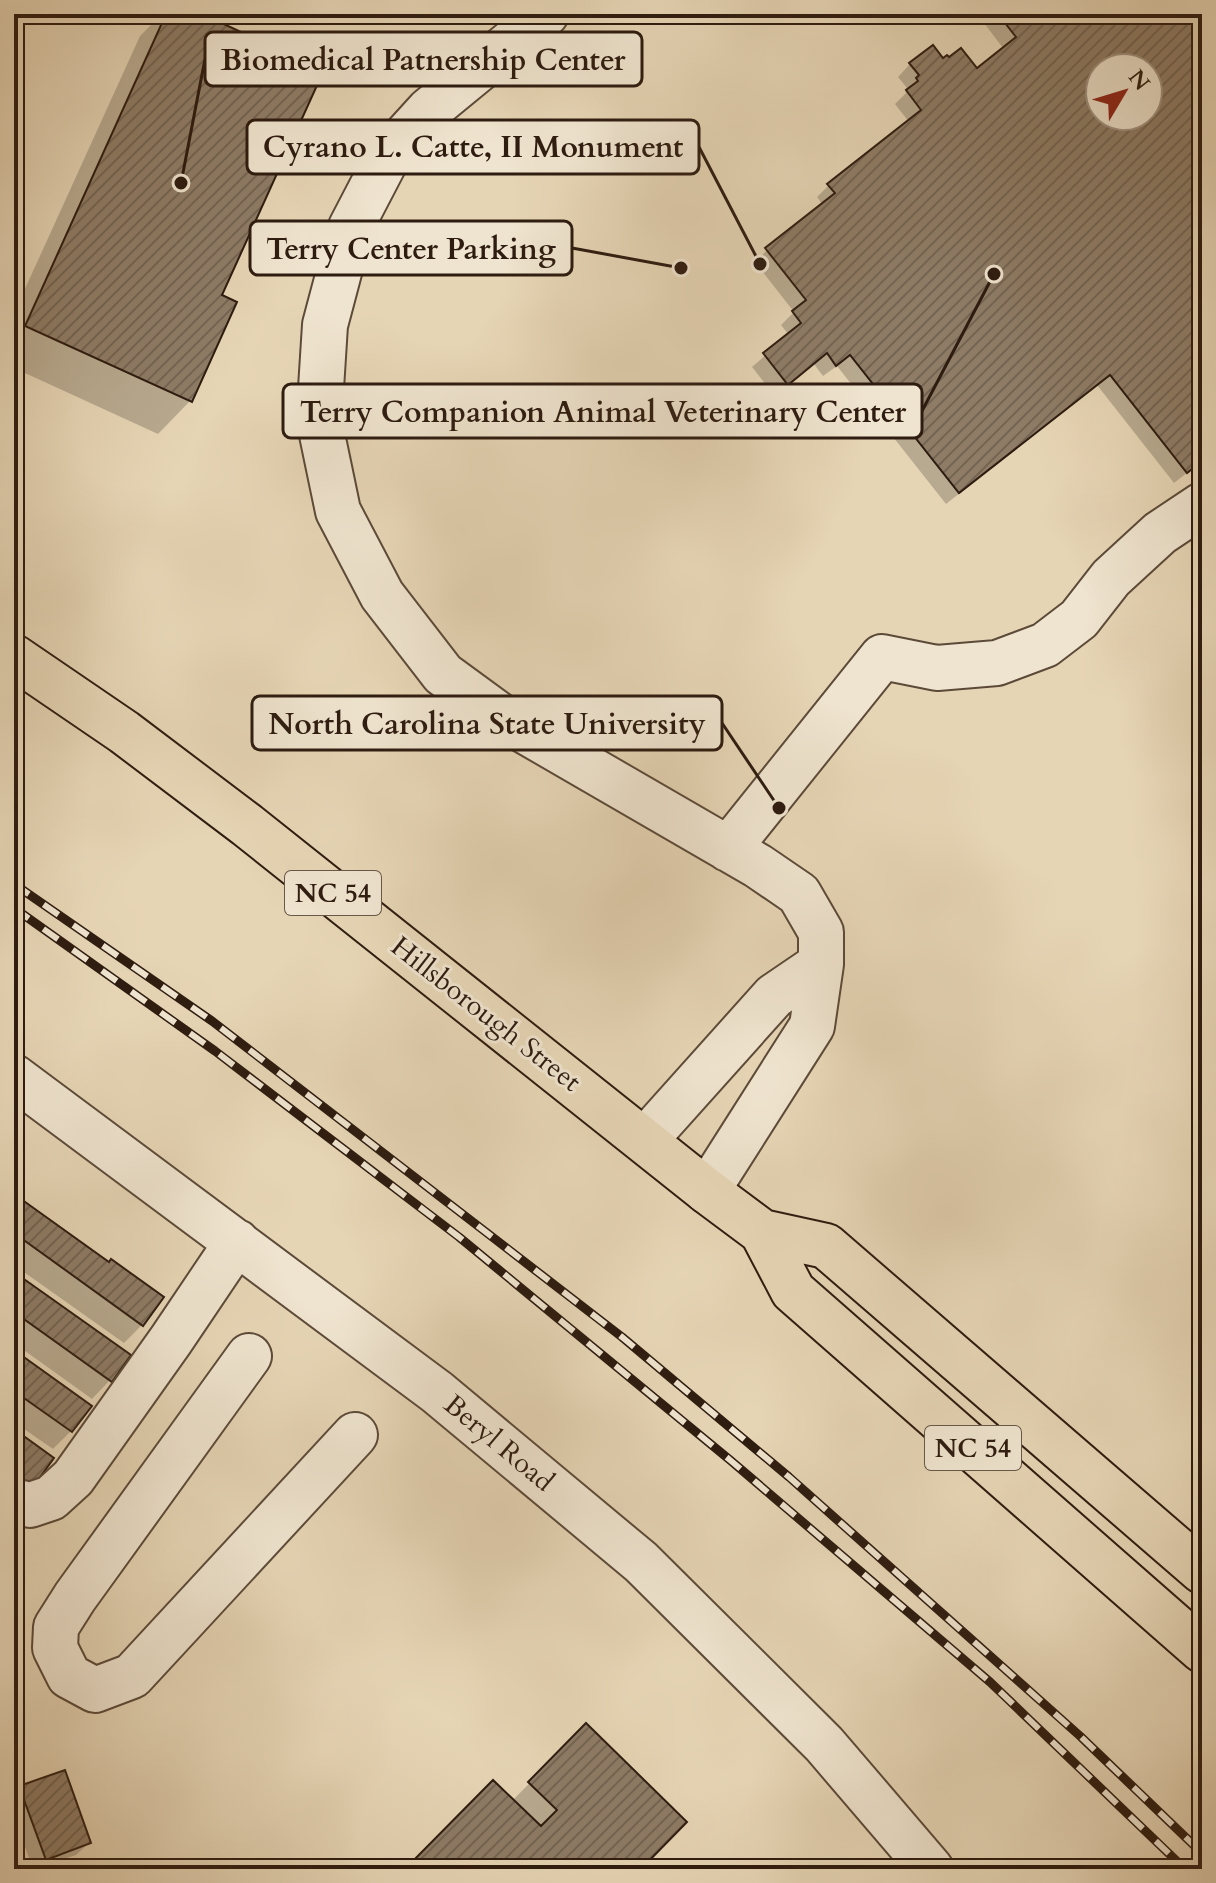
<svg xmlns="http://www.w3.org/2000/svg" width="1216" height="1883" font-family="Cardo,serif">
<defs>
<pattern id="building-hatch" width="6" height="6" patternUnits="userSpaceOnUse" patternTransform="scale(2)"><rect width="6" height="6" fill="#8e7c66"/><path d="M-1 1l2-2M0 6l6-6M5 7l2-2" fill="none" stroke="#746553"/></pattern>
</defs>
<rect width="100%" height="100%" fill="#e6d5b5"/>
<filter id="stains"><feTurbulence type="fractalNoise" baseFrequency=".0025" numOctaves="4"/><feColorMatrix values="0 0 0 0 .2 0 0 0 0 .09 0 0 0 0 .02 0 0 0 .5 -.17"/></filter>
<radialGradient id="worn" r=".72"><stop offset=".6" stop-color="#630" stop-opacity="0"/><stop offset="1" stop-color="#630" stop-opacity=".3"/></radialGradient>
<path fill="#0003" fill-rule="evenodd" d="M162,14H197L220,296L190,401L158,434L14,368V313L140,36Z
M993,14H1202V461L1174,483L1097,385L946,504L837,366L823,376L814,364L774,395L752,367L789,335L781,325L794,312L755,262L767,250L823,205L817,197L829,185L909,122L895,104L906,93L905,91L908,89L898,77L910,64L943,61L977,70L1003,48L984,23ZM1100,68H1148V116H1100Z
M14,1196L142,1325L124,1343L14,1265Z
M14,1274L110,1380L92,1399L14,1343Z
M14,1353L71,1431L53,1449L14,1422Z
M586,1726L638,1869H408L512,1801Z
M20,1788L89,1843L76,1855L33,1869L14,1816V1794Z"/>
<path fill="url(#building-hatch)" stroke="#2e1c10" stroke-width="2" fill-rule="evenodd" d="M166,14H202L324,70L222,295L237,302L192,402L25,326Z
M998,14H1202V461L1187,473L1110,375L959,493L850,355L836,366L827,353L788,385L763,353L801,323L792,311L806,300L765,248L835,193L827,184L921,110L906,90L918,81L916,78L919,75L909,63L933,45L943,58L947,55L949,57L961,48L977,68L1016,37ZM1100,68H1148V116H1100Z
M14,1194L109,1262L111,1259L164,1297L143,1326L14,1233Z
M14,1272L131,1355L112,1382L14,1312Z
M14,1350L92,1406L72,1432L14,1391Z
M14,1429L54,1458L30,1491L14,1479Z
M14,1546L23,1552L17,1561L14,1559Z
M586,1723L687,1822L641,1869H614L608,1863L602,1869H405L493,1780L541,1826L557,1810L528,1782Z
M65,1770L91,1843L46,1860L19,1786Z"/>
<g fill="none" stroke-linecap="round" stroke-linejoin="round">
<g stroke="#5c4a39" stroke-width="48">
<path id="minor" d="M546,14L429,110L389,154L351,227L325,325L319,420L338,511L382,595L443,674L506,720L758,866L799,894L821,932V964L812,1026L707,1191
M728,849L882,657L937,668L997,663L1045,645L1079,619L1111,578L1160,533L1202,505
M14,1077L437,1392L641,1562L824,1744L931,1869
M645,1140L774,996L821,964
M249,1356L75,1597L56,1627L55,1648L69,1676L95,1690L132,1676L355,1435
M14,1501L30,1505L51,1498L73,1478L171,1340L237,1242"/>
</g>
<g stroke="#2e1c10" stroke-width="48">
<path id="major" d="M14,657L124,732L247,825L707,1191L762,1232L793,1291L1202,1650
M762,1232L826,1246L1202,1571"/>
</g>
<use href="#minor" stroke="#efe4cf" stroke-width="44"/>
<use href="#major" stroke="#e6d5b5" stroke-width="44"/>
<g stroke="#2e1c10" stroke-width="9">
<path id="rail" d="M14,884L212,1021L622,1337L789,1477L1080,1736L1202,1853
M14,908L215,1051L459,1237L730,1460L990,1682L1185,1869"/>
</g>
<use href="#rail" stroke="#efe4cf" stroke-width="6" stroke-dasharray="18" stroke-linecap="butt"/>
</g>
<g text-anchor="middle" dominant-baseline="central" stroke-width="6" stroke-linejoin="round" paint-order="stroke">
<g fill="#efe4cf" stroke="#685849" stroke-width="2">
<rect x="285" y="871" width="96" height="44" rx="6"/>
<rect x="925" y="1426" width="96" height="44" rx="6"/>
</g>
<g font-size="26" font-weight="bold" fill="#2e1c10">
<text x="333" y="893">NC 54</text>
<text x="973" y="1448">NC 54</text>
</g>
<g font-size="28" fill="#2e1c10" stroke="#efe4cf">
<text transform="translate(486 1014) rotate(38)">Hillsborough Street</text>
<text transform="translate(499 1443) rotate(40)">Beryl Road</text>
</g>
</g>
<path fill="none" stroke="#2e1c10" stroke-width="3" d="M181 183L205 59M760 264L699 147M681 268L572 248M994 274L922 411M779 808L722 723"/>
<g fill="#2e1c10" stroke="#efe4cf" stroke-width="3">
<circle cx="181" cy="183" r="8"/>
<circle cx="760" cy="264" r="8"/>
<circle cx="681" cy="268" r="8"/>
<circle cx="994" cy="274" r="8"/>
<circle cx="779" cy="808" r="8"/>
</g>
<g fill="#efe4cf" stroke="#2e1c10" stroke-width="3">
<rect x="205" y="32" width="437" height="54" rx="8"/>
<rect x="247" y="120" width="452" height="54" rx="8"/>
<rect x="250" y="221" width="322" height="54" rx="8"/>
<rect x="283" y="384" width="639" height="54" rx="8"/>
<rect x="252" y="696" width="470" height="54" rx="8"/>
</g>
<g font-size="30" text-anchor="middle" font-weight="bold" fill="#2e1c10">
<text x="423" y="70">Biomedical Patnership Center</text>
<text x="473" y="157">Cyrano L. Catte, II Monument</text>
<text x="411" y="259">Terry Center Parking</text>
<text x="603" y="422">Terry Companion Animal Veterinary Center</text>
<text x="487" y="734">North Carolina State University</text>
</g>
<rect width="1216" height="1883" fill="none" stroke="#e6d5b5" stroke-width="48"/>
<rect x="16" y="16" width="1184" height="1851" fill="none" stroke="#2e1c10" stroke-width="4"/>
<rect x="24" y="24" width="1168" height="1835" fill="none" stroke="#2e1c10" stroke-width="2"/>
<g transform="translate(1124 92) rotate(52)"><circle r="38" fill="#efe4cf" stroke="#a29483" stroke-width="2"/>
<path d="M0-6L14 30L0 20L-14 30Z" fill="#8f2418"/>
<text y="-12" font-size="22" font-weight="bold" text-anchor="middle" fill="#2e1c10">N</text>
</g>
<rect width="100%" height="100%" filter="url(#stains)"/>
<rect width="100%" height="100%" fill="url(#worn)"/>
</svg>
